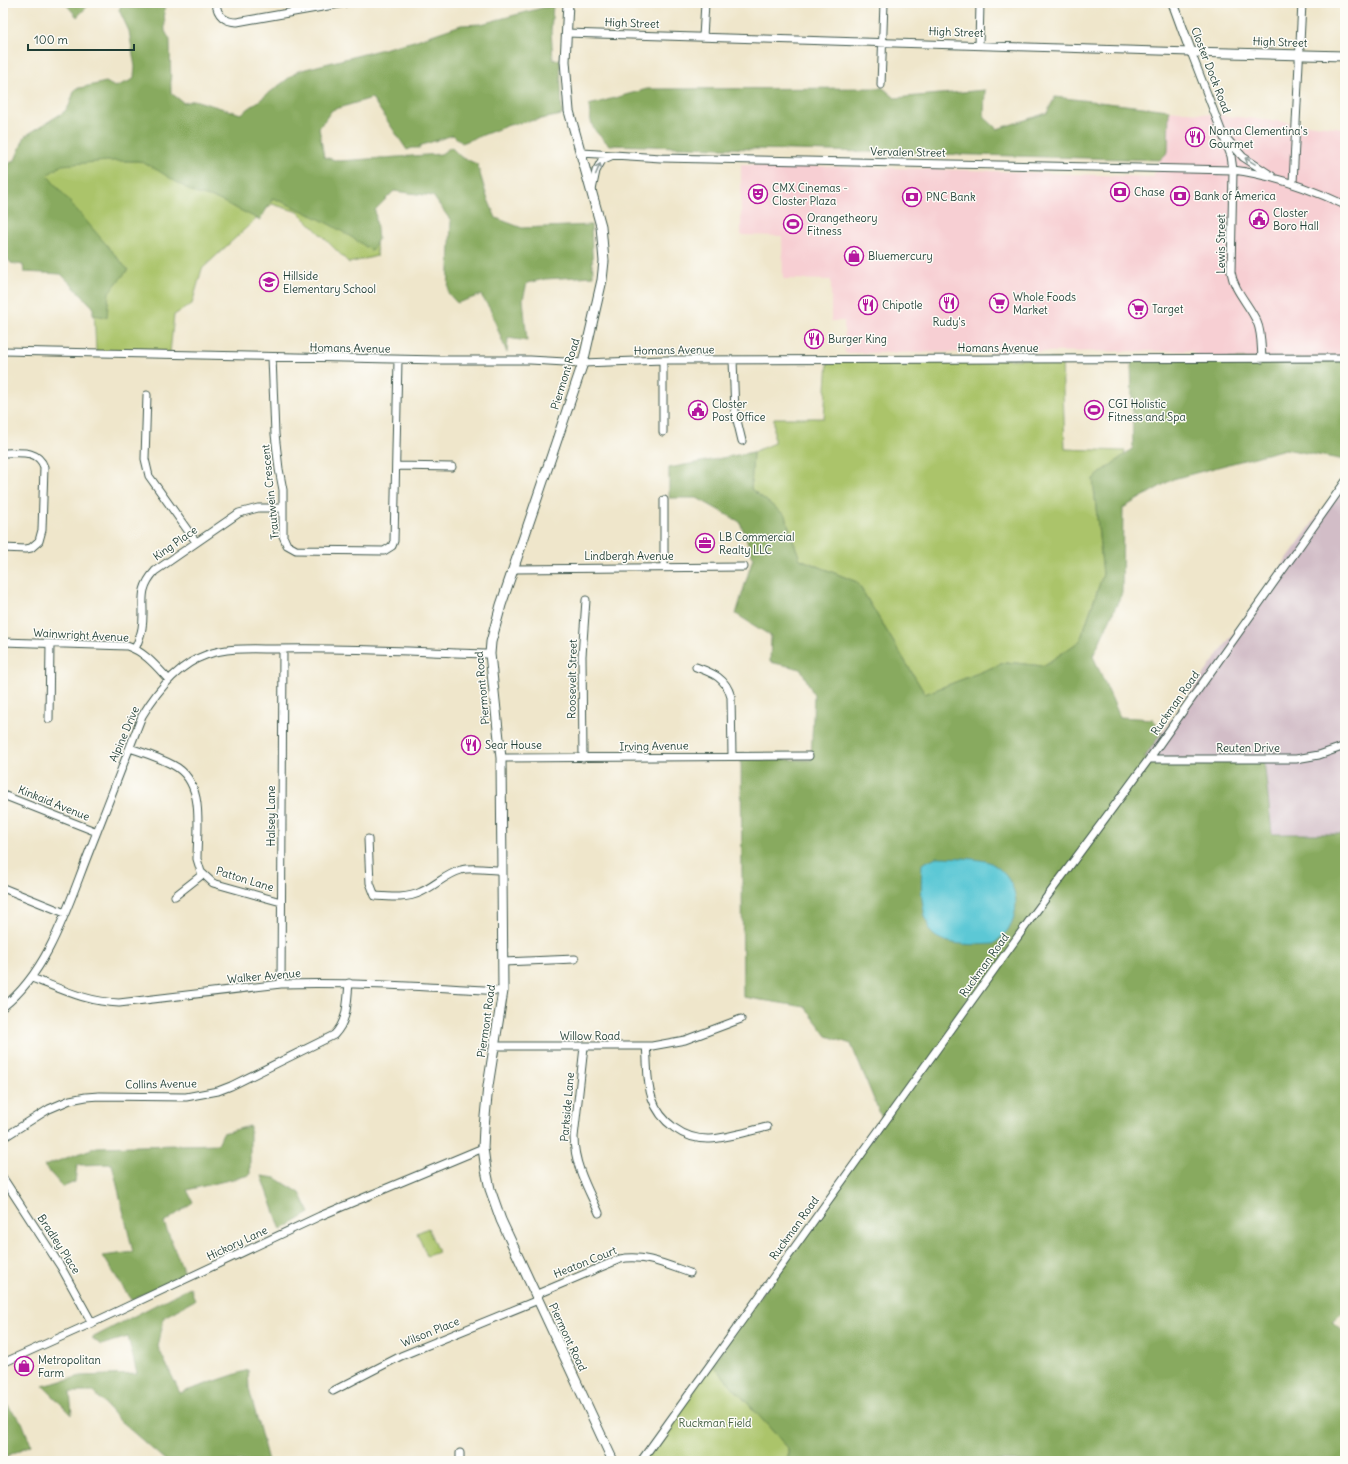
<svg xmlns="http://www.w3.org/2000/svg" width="1348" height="1464" font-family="Delius,sans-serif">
<rect width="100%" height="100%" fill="#fdfcf7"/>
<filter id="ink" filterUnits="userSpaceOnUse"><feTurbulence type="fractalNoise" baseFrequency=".025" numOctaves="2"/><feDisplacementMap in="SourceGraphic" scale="8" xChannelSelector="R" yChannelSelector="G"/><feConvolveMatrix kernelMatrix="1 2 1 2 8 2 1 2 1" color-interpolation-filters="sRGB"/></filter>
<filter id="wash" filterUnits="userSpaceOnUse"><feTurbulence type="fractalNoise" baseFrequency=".012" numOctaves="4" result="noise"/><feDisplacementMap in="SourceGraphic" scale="16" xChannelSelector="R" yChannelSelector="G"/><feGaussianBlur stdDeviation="0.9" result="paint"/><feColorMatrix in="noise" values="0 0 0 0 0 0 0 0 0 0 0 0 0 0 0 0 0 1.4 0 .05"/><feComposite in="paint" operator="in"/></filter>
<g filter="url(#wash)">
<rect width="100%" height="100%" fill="#efe6cb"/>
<path fill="#f7cfd3" d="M1169,110L1345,128V359H1199L1191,351L845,353L844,321H831V280L783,279L782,236L741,235V164L968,170L1153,177L1160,160L1168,152Z"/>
<path fill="#d2bdc7" d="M1345,478V834L1272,835L1144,758Z"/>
<path fill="#abc46a" stroke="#65804f" d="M48,160L143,161L281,189L374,210L377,256L349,263L298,212L272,204L202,269L192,304L174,315L170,353L96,352L94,309L43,171Z
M1062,359L1065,449L1125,451L1124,455L1093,479L1103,574L1080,641L1043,666L1006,662L925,694L857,582L800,559L791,535L786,516L751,489L753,452L774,443V418H824L828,360Z
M428,1228L438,1252L427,1256L417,1233Z
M712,1364L788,1448V1461H643Z"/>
<path fill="#88aa5e" stroke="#547449" d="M65,3H88L89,5L77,17Z
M122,3H164L165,31L170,40L171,93L184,103L194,100L241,114L244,112L298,71L414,41L461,25L481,24L553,5L551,31L553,60L560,59L562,115L509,125L462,143L453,135L419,146L420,148H412L407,150L372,98L332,110L319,128L324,157L339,161L441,154L451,147L461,157L477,164L487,197L496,218L522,228L591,225L593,276L545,279L527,283L523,299L527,341L508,338L507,353L490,309L481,295L457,303L448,293L451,221L433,196L394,191L375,210L378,239L372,251C340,228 309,213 273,198L260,220L217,199L194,193L154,168L139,161H108L62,165L47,175L128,270L109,292L107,317L93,315V307L61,274L24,272L23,265L11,263L3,254V167L15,160L25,136L64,112L69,106L75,89L106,82L115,87L132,80L134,77L135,67L129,31L119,10Z
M883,88L895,98L985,90L984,117L997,129L1047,113L1055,97L1169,110L1168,152L1160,160L609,145C592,128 591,129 589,105L647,89Z
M1131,359H1345V460L1285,449L1173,479L1123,508L1122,593L1093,656L1120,717L1153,719L1162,732L1144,758L1264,760L1272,834H1345V1311L1333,1321L1345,1334V1461H788V1448L712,1364L883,1121L851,1044L827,1036L805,1007L743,997L741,759L811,760L814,695L801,669L770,662L771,636L736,614L753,558L740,522L697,498H669V468L753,452L751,489L786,516L791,535L800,559L857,582L925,694L1006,662L1043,666L1080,641L1103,574L1093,479L1133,448Z
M250,1126V1175L187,1190L193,1202L164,1223L185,1274L131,1300L103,1256L133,1252L112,1164L77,1165L75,1182L63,1187L44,1166L97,1147L218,1144L223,1133Z
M262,1176L276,1178L300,1193L310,1213L281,1230Z
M190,1287L195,1300L164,1317L158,1347L180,1393L248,1370L249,1388L268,1461H166L118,1419L94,1392H70L72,1415L43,1386L81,1376L137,1374L128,1337L101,1345L92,1338Z
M3,1401L22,1422L31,1445L3,1458Z"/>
<path fill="#5cc8d5" stroke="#3e8284" d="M936,857C947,857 982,858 991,863C1015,877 1023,904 1009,928C1006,934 999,939 994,944C977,945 941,947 930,931C928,929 928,924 927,922C920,902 921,884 922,864Z"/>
</g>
<g filter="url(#ink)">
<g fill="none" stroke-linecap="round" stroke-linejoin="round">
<g stroke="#3e564b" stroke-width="9">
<path id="minor" d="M216,3C217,15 225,22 237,22L345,3
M566,33L1191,52L1231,156L1233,170L1231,272C1234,291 1249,304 1257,322C1262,333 1261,347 1262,359
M703,37L705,3
M979,45L980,3
M881,85L884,3
M3,92V98
M1228,140L1243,157L1272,176
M582,153L661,158L1233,170C1273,175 1309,188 1345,205
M1293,183L1302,3
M592,190L596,171L602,160L611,156
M3,351L440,360H530L583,363L663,360L1345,358
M272,357L275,434L279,469L283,490V536L287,545L296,550L384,551L392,546L394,541L398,360
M663,360V432
M733,360L735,412L742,441
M147,395L145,459L149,476L196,542
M3,453C19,453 38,449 44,467L42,530L39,541L31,548L26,549L3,548
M396,466L452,467
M664,500V567
M514,569L744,567
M3,642L127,646C145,652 156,666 169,680
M135,649C138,642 141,635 142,628C146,604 136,592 155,571L239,513L258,508H283
M696,667C713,673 726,678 731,697L732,756
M49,719L50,644
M130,748C144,753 160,758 173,765C206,782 197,828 197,859L201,872L213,883L281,902
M501,758L809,756
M583,758L582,656L586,600
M1149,759H1296L1319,755L1345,746
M3,795L97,832
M368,839L370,883L375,896C389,897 407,899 421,892C435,886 446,874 461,870C471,867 490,870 501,870
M3,888L65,913
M175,896L203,874
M503,962L575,959
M32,978C61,989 87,1002 119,1003L281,984C355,982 429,987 503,991
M281,984L283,649
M3,1007C49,971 68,905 89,852C107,807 124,762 142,716C157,691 177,665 206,655C228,647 253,649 275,649C347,647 419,652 490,654
M494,1046H652L685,1040L741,1019
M646,1046C648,1063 646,1082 652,1098C660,1122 684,1140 710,1139C729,1138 749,1131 767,1127
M584,1047L574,1137C574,1165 588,1189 599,1213
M3,1138L49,1109L70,1100L86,1097L99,1096L186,1097L218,1091L231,1086L334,1035C348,1021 347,1002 349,983
M3,1178L61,1267L92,1323
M535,1295L620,1259C644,1254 667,1265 690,1273
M3,1363L92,1323L320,1216L483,1148
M333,1391L401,1356L538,1300
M460,1461V1453
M641,1461L1032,917L1149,759L1345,482"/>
</g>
<g stroke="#3e564b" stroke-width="11">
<path id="major" d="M568,3L565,61L569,111L601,226L604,261L602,280L583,363L501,605L491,642L490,654L501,758L503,991L488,1086L484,1127L483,1148L486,1170L490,1189L501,1220L613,1461
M1173,3L1191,52L1345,56"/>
</g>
<use href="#minor" stroke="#fff" stroke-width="7"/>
<use href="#major" stroke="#fff" stroke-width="9"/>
</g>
<defs><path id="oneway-shaft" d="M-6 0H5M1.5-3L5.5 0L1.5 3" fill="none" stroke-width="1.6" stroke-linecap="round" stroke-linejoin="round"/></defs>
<g stroke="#8f9e9a">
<use href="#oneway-shaft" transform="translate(1250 161) rotate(-149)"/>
<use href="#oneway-shaft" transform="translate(598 169) rotate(-67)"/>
</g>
</g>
<defs>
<g id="restaurant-ring" transform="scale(1)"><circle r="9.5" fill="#fdfcf7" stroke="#b5179e" stroke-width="1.5"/><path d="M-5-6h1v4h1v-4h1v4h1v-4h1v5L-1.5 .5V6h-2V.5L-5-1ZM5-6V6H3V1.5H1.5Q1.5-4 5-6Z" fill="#b5179e"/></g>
<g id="bank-ring" transform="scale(1)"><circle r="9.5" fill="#fdfcf7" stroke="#b5179e" stroke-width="1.5"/><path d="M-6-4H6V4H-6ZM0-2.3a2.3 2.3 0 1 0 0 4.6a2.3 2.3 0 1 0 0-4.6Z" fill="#b5179e"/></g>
<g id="theatre-ring" transform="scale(1)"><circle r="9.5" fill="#fdfcf7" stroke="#b5179e" stroke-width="1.5"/><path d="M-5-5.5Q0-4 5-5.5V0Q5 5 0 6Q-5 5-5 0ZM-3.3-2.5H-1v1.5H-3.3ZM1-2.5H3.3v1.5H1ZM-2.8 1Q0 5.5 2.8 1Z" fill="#b5179e"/></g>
<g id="civic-ring" transform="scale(1)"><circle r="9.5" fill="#fdfcf7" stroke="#b5179e" stroke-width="1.5"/><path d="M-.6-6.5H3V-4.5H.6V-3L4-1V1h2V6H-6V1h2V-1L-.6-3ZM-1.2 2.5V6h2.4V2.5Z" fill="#b5179e"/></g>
<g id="stadium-ring" transform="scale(1)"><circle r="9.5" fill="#fdfcf7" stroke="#b5179e" stroke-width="1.5"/><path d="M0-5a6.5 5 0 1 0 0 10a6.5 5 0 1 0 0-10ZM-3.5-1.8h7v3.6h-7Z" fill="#b5179e"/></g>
<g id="shop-ring" transform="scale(1)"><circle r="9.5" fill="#fdfcf7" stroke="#b5179e" stroke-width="1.5"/><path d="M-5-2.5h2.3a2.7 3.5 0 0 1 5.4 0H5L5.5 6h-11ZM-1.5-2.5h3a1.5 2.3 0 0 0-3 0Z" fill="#b5179e"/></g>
<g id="school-ring" transform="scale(1)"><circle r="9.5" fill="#fdfcf7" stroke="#b5179e" stroke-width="1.5"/><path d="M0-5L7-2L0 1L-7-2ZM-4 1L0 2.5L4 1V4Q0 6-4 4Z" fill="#b5179e"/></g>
<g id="supermarket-ring" transform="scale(1)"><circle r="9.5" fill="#fdfcf7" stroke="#b5179e" stroke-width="1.5"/><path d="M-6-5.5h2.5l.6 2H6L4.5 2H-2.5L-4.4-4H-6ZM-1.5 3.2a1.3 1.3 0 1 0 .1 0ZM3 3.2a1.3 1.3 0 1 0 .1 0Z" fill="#b5179e"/></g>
<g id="office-ring" transform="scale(1)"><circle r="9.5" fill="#fdfcf7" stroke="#b5179e" stroke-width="1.5"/><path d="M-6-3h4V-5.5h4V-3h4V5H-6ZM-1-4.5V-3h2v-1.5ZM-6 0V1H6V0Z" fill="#b5179e"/></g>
</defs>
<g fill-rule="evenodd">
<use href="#restaurant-ring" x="1195" y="137"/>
<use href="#bank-ring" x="1120" y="192"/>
<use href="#theatre-ring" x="758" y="194"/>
<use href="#bank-ring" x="1180" y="196"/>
<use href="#bank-ring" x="912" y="197"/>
<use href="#civic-ring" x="1259" y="219"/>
<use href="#stadium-ring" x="793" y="224"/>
<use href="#shop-ring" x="854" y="256"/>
<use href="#school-ring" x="269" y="282"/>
<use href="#restaurant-ring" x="949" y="303"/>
<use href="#supermarket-ring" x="999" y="303"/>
<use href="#restaurant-ring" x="868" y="305"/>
<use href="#supermarket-ring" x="1138" y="309"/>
<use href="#restaurant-ring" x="814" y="339"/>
<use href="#civic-ring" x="698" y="410"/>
<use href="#stadium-ring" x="1094" y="410"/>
<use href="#office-ring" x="705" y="543"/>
<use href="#restaurant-ring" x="471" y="745"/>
<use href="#shop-ring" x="24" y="1366"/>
</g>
<g text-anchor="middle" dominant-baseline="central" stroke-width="3" stroke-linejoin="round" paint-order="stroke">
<g font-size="11" fill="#1f3d34" stroke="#fdfcf7">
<text transform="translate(632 23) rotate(2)">High Street</text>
<text transform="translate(956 32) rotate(2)">High Street</text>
<text transform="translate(1280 42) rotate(2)">High Street</text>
<text transform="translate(1211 70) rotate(69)">Closter Dock Road</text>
<text transform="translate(908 152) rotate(1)">Vervalen Street</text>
<text transform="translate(1221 244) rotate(-90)">Lewis Street</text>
<text transform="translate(350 348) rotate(1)">Homans Avenue</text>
<text x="998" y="348">Homans Avenue</text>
<text transform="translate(674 350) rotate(-1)">Homans Avenue</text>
<text transform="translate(565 374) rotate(-73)">Piermont Road</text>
<text transform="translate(270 492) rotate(-96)">Trautwein Crescent</text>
<text transform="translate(175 543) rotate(-35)">King Place</text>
<text x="629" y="556">Lindbergh Avenue</text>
<text transform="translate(81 635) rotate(3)">Wainwright Avenue</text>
<text transform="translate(572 679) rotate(-89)">Roosevelt Street</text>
<text transform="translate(482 688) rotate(-95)">Piermont Road</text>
<text transform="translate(1175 703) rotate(-55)">Ruckman Road</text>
<text transform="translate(124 734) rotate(-67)">Alpine Drive</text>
<text transform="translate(654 746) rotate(-1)">Irving Avenue</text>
<text x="1248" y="748">Reuten Drive</text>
<text transform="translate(54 803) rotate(22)">Kinkaid Avenue</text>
<text transform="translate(271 816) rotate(-90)">Halsey Lane</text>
<text transform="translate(245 879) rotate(17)">Patton Lane</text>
<text transform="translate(984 965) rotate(-54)">Ruckman Road</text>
<text transform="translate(264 976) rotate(-5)">Walker Avenue</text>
<text transform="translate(486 1021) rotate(-82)">Piermont Road</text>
<text x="590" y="1036">Willow Road</text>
<text transform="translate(161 1084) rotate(-1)">Collins Avenue</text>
<text transform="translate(567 1107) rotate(-85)">Parkside Lane</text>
<text transform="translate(794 1228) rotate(-54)">Ruckman Road</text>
<text transform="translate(237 1243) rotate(-25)">Hickory Lane</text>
<text transform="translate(59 1244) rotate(57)">Bradley Place</text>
<text transform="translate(585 1262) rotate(-22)">Heaton Court</text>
<text transform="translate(430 1332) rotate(-22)">Wilson Place</text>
<text transform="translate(568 1337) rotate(65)">Piermont Road</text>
</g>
<g font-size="11" fill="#1f3d34" stroke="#fdfcf7" text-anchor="start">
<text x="1209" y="131">Nonna Clementina's<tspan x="1209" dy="13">Gourmet</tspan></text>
<text x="772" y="188">CMX Cinemas -<tspan x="772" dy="13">Closter Plaza</tspan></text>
<text x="1134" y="192">Chase</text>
<text x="1194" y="196">Bank of America</text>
<text x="926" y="197">PNC Bank</text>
<text x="1273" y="213">Closter<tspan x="1273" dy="13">Boro Hall</tspan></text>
<text x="807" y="218">Orangetheory<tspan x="807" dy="13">Fitness</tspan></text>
<text x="868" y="256">Bluemercury</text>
<text x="283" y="276">Hillside<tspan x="283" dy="13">Elementary School</tspan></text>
<text x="1013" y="297">Whole Foods<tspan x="1013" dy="13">Market</tspan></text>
<text x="882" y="305">Chipotle</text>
<text x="1152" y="309">Target</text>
<text x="949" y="322" text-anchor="middle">Rudy's</text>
<text x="828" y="339">Burger King</text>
<text x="712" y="404">Closter<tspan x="712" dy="13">Post Office</tspan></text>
<text x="1108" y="404">CGI Holistic<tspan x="1108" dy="13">Fitness and Spa</tspan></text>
<text x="719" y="537">LB Commercial<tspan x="719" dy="13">Realty LLC</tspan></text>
<text x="485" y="745">Sear House</text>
<text x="38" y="1360">Metropolitan<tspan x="38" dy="13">Farm</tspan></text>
</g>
<g font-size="11" fill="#425f42" stroke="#fdfcf7">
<text x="715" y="1423">Ruckman Field</text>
</g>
</g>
<rect width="1348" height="1464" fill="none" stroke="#fdfcf7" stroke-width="16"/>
<path d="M28 44v6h106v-6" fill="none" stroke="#1f3d34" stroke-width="2"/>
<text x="34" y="44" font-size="12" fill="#1f3d34" stroke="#fdfcf7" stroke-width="3" paint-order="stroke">100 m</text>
</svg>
